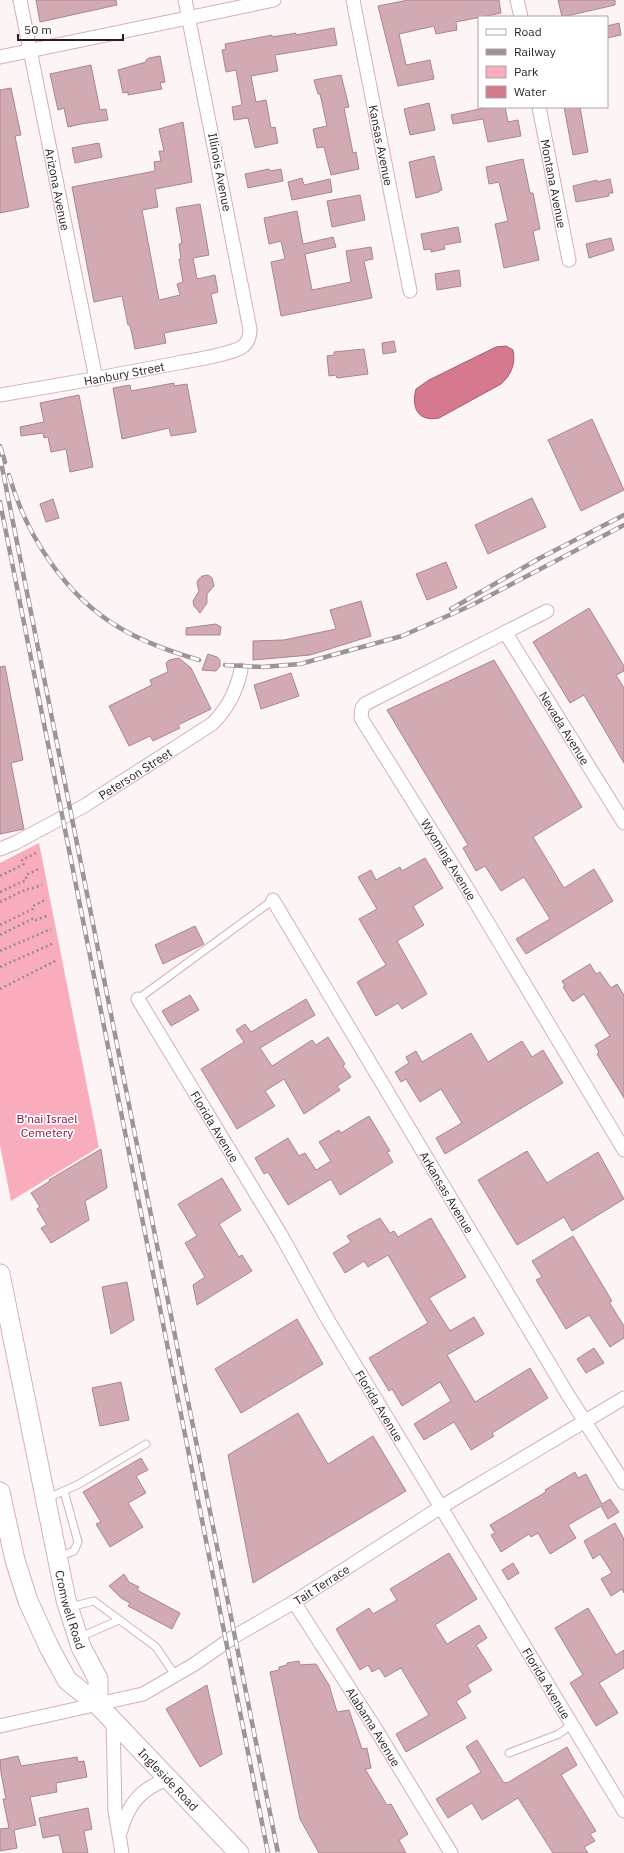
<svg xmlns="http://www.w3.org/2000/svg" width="624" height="1853" font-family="'IBM Plex Sans',sans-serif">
<rect width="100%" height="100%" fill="#fdf4f6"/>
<path fill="#f9adbc" d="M39,843L99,1147L11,1201L0,1145V863Z"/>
<path fill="#d6788e" stroke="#a35d6d" d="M506,346L513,350C516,364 511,375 501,384L439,418C418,422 411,408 416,389L429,380L496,347Z"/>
<path fill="#d2abb2" stroke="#ab858c" d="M36,0H116L117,5L40,22Z
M408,0H499L501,13L456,22L457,30L436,34L434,26L399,34L406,65L430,60L434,79L398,86L378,6Z
M558,0H615V5L562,17Z
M619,23L621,35L607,38V26Z
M334,28L337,45L275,55L278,71L251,76L256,102L266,100L271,128L275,127L278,143L255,148L248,118L234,120L232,107L242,105L236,70L226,72L222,50L226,49L225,44L272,35V37L296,33V35Z
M160,56L165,82L160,83L162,89L128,95V92L123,93L118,70L146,62V60L149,58Z
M91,65L100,110L106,109L108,120L81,124L68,127L64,108L58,110L50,74Z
M341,75L349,107L344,108L353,153L356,152L359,169L331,175L324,147L317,148L313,129L327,126L320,94H318L314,80Z
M11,88L21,135L15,136L29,207L0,213V90Z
M429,103L435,130L410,135L404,109Z
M489,107H505L508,122L518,120L521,136L488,142L483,119L453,124L451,115Z
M564,107H580L588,152L573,155Z
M183,122L192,182L155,189L158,207L142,210L159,300L180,295L177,284L183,282L179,259H181L179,244L182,243L176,208L200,204L209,255L193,258L197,279L215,275L218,292L211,294L217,323L164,333L166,343L135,349L130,325H128L122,296L94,302L72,187L155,171L154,162L161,161L159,151H164L159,129Z
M99,143L102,157L75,163L72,148Z
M434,156L442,190L439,191V192L416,198L409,162Z
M523,159L530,193H533L540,229L533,231L539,260L504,268L495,224L508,221L499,182L489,184L486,167Z
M269,169L270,171L281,169L283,181L248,188L245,174Z
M302,178L304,185L330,179L332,192L292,200L288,182Z
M610,179L613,193H609V196L576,202L573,186L597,180V182Z
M360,195L365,220L332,227L327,201Z
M297,211L303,244L333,237L336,247L305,254L312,290L351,282L346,251L371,247L373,259L364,261L372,298L281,316L271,262L285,259L281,241L269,244L264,218Z
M458,227L461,242L444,245L445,249L431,252V249L424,250L421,234Z
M611,238L614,250L589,258L586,244Z
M459,270L461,286L437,290L435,274Z
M394,341L396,352L383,354L382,343Z
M364,349L368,374L337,378L336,375L329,376L327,356L334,355V352Z
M174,383V386L187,384L196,432L171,436L169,428L122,439L113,388L130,385L131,391Z
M79,395L93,467L70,472L66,449L51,452L48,437L44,438L43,433L21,436L20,427L44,422L40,403Z
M592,419L624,490L581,511L548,440Z
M532,498L546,527L488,554L475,525Z
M53,499L59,518L46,522L40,504Z
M446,562L457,588L427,600L416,574Z
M208,575L212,578L214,586L207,594V603L200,613L194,606L193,601L199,591L197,583L198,580L202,576Z
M361,601L371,636L310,655L253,660V641L284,640L336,629L330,610Z
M589,608L624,666V671L616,675L624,688V763L584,695L570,703L533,642Z
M216,624L221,627L220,635H186V628Z
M208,654L217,657L220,660V666L216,671L202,670Z
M179,658L191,668L211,709L178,725L180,728L153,741L150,736L129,746L109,706L152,685L150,680L168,672L166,663L169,660Z
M494,660L582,807L533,837L564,888L594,869L613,901L526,954L516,939L550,919L524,877L501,891L485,866L476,871L463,848L468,845L387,710Z
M5,666L23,760L11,763L24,829L0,834V667Z
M291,673L299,696L261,709L254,685Z
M425,858L443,888L413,906L424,925L397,941L427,994L402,1009L398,1003L376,1016L357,982L386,965L359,919L377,909L358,877L371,870L376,880L400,867L402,871Z
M195,926L204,944L163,964L155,945Z
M590,964L596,974L600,972L611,988L617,984L624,995V1098L597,1054L599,1052L595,1045L610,1036L584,994L574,1001H572L563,987L565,986L562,981Z
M190,995L199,1010L171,1026L162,1011Z
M306,999L315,1015L260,1048L272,1066L312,1040L316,1045L328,1037L345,1064L343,1066L351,1077L337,1086L340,1090L304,1114L284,1079L265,1091L275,1106L237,1129L201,1069L244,1042L236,1030L245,1024L251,1032Z
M471,1033L488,1062L522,1041L532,1057L543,1050L563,1083L445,1154L436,1138L462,1123L441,1089L420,1102L406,1079L401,1082L395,1072L409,1063L406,1057L416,1051L422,1062Z
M369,1116L390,1151L387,1152L393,1162L340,1195L331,1179L288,1205L268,1172L264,1174L255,1158L288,1138L299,1156L305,1153L316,1170L331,1161L319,1142L339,1130L341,1133Z
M101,1149L107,1188L85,1201L89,1220L51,1243L41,1228L47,1225L37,1209L40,1207L31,1193L50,1181L49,1180Z
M527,1151L547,1183L598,1152L624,1199L572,1231L564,1217L517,1245L478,1180Z
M222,1178L241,1210L219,1224L239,1257L242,1255L252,1271L197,1305L193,1285L205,1277L185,1243L197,1236L178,1204Z
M380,1218L390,1233L394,1231L398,1237L431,1218L466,1277L429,1298L450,1331L474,1317L484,1334L447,1355L475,1402L530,1368L548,1398L492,1433L494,1436L471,1450L454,1422L424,1440L414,1424L451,1401L440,1382L402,1406L392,1389L389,1391L369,1358L428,1323L388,1255L368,1267L364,1261L345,1273L333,1253L351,1242L347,1236Z
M573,1236L612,1301L609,1302L624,1326V1338L610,1347L589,1315L566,1329L536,1280L542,1277L532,1261Z
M127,1282L134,1320L111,1334L102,1287Z
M297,1319L323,1364L241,1413L215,1369Z
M594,1348L604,1363L586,1373L577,1359Z
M121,1382L129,1420L100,1426L92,1388Z
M298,1413L328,1464L373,1436L406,1491L253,1583L228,1455Z
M141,1458L148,1470L136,1476L146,1493L128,1503L143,1527L110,1547L96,1524L101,1522L83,1492Z
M575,1472L578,1478L586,1474L602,1504L610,1499L619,1512L608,1519L601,1506L568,1525L576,1538L550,1554L538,1533L531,1537L529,1534L501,1552L491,1535L495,1533L490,1525L546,1492L545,1490Z
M615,1523L624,1539V1593L622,1589L611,1596L601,1579L612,1573L600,1554L593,1559L584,1541Z
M449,1553L477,1599L435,1625L447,1644L479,1625L487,1638L476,1645L492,1670L467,1685L471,1692L456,1701L466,1718L406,1752L396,1734L429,1715L401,1668L385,1677L379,1668L372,1672L368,1665L360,1670L336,1629L369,1608L373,1614L397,1600L390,1589Z
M513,1563L519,1573L508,1580L502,1570Z
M124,1574L129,1582L139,1587L137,1590L180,1613L172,1629L128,1606L130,1603L121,1598L109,1586Z
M588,1608L616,1655L624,1650V1668L599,1683L618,1713L596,1726L570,1683L583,1675L555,1628Z
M299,1661L300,1665L316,1664L329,1685L337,1712L349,1710L362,1749L367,1748L371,1768L365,1769L387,1805L391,1804L408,1834L399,1840L406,1853H319L300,1819L270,1672L279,1670V1667L287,1665V1663Z
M207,1685L222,1754L200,1767L166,1709Z
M477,1740L504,1783L506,1782L507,1783L567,1747L577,1765L561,1775L596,1831L590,1834L595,1841L584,1847L588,1853H553L518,1798L482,1820L472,1803L448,1818L436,1799L481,1772L466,1747Z
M18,1756L21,1766L77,1757L78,1762L84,1761L87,1777L56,1783L57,1792L30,1797L36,1825L14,1830L17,1848L0,1851V1829L9,1828L3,1799H6L1,1773L0,1760Z
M88,1808L92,1829L84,1831L88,1853H63L59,1835L43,1838L39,1818Z"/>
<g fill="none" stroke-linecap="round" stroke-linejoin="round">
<g stroke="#d6afb6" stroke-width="9">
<path id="lane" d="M138,999L273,900
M46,1499L79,1484L146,1444
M58,1557L74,1551L78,1542L64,1491
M70,1607L94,1601L156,1647L175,1675
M78,1638L119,1620
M509,1753L559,1734L572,1724"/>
</g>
<g stroke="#d6afb6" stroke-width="15">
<g id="street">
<path id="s1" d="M20,0L96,379"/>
<path id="s2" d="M353,0L410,291"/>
<path d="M517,0L521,17"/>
<path d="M0,57L274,0"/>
<path id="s3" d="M539,107L569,260"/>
<path id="s4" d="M0,395C61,385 122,374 183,362C195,360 233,353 242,347C248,343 250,337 250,329L185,0"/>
<path id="s5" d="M547,611L365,704L362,708L361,718L464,883L624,1150"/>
<path id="s6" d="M505,632L624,823"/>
<path id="s7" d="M0,849L15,843L84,806L212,724C228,708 236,692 241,670"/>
<path id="s8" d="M273,900L568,1395L624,1483"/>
<path id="s9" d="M138,999L281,1235L328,1320L624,1811"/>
<path id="s10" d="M294,1602L377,1731L451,1853"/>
<path d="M113,1721L115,1811L122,1853"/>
<path id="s11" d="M0,1726L143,1694L193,1665L235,1636L294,1602L441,1507L624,1398"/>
<path d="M120,1833C128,1805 140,1788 169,1779"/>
</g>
</g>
<g stroke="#d6afb6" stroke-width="21">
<g id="secondary">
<path id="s12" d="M0,1274L66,1600L81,1647L98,1679V1705"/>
<path id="s13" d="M0,1492L15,1560L28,1601L49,1647L67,1680L98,1705L239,1853"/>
</g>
</g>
<path stroke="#968b8e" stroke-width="2.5" stroke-dasharray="2 3" stroke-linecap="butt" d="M0,876L24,864L22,860L36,853
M0,892L26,880V875L39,869
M0,902L27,889H30L42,885
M0,925L33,909V906L45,900
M0,935L34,918L36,920L49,915
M0,951L51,929
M0,967L54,943
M0,989L57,960"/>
<use href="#lane" stroke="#fff" stroke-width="7"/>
<use href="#street" stroke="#fff" stroke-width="13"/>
<use href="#secondary" stroke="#fff" stroke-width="19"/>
<g stroke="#9e9395" stroke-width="4.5">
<path id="rail" d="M0,446L5,462
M0,457L278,1853
M9,475C26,535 65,596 120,628C145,643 172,652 199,660
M0,502L268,1853
M451,609L540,558L624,515
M225,665L262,667L300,664L402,636L470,606L624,525"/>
</g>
<use href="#rail" stroke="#fff" stroke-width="3" stroke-dasharray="9" stroke-linecap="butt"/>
</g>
<g text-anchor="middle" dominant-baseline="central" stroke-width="3.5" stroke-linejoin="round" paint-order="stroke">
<g font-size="12" fill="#2b1d20" stroke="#fff">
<text stroke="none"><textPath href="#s2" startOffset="148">Kansas Avenue</textPath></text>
<text transform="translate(220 172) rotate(79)">Illinois Avenue</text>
<text stroke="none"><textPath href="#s3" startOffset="78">Montana Avenue</textPath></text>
<text stroke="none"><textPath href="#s1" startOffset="193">Arizona Avenue</textPath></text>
<text stroke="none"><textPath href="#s4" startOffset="126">Hanbury Street</textPath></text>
<text stroke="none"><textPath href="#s6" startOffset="113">Nevada Avenue</textPath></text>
<text stroke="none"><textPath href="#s7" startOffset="155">Peterson Street</textPath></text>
<text stroke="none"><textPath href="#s5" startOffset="386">Wyoming Avenue</textPath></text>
<text stroke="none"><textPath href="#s9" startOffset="149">Florida Avenue</textPath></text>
<text stroke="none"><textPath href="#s8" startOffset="340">Arkansas Avenue</textPath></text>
<text stroke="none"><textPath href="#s9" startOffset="473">Florida Avenue</textPath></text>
<text stroke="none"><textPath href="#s11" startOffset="356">Tait Terrace</textPath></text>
<text stroke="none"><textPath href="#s12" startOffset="343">Cromwell Road</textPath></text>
<text stroke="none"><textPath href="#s9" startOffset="797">Florida Avenue</textPath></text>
<text stroke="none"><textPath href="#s10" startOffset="148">Alabama Avenue</textPath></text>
<text stroke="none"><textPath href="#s13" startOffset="343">Ingleside Road</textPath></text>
</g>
<g font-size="12" fill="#7f0939" stroke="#fff">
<text x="47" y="1118">B’nai Israel<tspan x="47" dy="14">Cemetery</tspan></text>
</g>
</g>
<rect x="478" y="16" width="130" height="92" fill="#ffffff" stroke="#aaa5a6"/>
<rect x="486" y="29" width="20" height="6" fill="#ffffff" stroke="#aaa5a6"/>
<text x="514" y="36" font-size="12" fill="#2b1d20">Road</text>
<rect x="486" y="49" width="20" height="6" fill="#9e9395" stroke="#aaa5a6"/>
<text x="514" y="56" font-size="12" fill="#2b1d20">Railway</text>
<rect x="486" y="66" width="20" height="12" fill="#f9adbc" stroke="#aaa5a6"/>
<text x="514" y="76" font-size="12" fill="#2b1d20">Park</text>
<rect x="486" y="86" width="20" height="12" fill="#d6788e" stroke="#aaa5a6"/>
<text x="514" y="96" font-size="12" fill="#2b1d20">Water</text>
<path d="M18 34v6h105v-6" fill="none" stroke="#2b1d20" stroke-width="2"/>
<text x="24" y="34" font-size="12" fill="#2b1d20" stroke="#ffffff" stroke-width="3" paint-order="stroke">50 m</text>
</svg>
